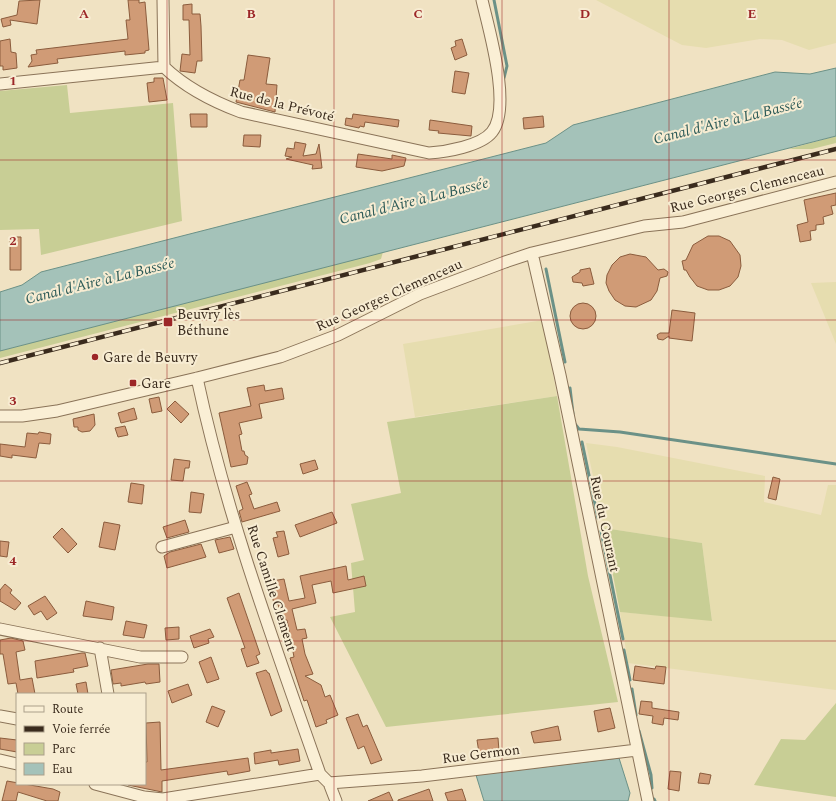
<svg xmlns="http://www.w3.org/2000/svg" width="836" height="801" font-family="Spectral,serif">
<rect width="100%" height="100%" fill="#f0e2c2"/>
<path fill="#e6ddaf" d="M596,0H836V43L809,50L782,40L760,39L706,48L682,45Z
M836,282V344L811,283Z
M543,320L557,396L415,417L403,344Z
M586,443L617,447L765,476L764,502L821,515L828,485H836V690L628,663L620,612L712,620L702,543L604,528Z"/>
<path fill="#c8ce95" d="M67,85L70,113L173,103L182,221L41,255L39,229L0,230V91Z
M836,136V143L812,149H789Z
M383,252L381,259L370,263L0,358V351Z
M557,396L588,576L618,702L386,727L330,617L355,612L351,563L364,560L351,504L401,493L387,422Z
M604,528L702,543L712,621L620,612Z
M836,703V797L754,785L781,739L805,740Z"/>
<path fill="#a4c2b9" stroke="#6b9187" d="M836,68V136L0,351V292L22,285L41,272L546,143L573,125L775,72L810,74Z
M619,758L630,793L628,801H484L476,775Z"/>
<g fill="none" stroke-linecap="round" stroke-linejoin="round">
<path stroke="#6b9187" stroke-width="3" d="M494,0L507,66L504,78
M546,269L565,362
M570,388L573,414
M575,424L579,429L620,432L836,464
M582,442L598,518
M601,531L623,639
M624,650L630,680
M632,689L636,715
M639,731L651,775L652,788
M654,799L655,801"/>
</g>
<path fill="#d09b76" stroke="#8b5c3d" d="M40,0L37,24L10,20L11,25L3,27L1,19L17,15L19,1Z
M128,0H139V3L145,2L149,50L145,51V53L125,55V51L57,59L58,63L28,67L32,61L31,55L37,54L36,50L128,39L126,20H130Z
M192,4V14H200L201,26L202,61H197L195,73L180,71L182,54L190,55L189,20H183V5Z
M10,39L11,52L16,53L17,68L3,70V66H0V41Z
M462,39L467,55L455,60L451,48L456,46L455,41Z
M248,55L270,58L266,84L277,85L275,112L236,102L240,80H244Z
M455,71L469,73L465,94L452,92Z
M154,78H163L167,100L149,102L147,83L154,82Z
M190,114H207V127H191Z
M353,114L399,120L398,127L365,122L364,127L360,126L359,128L345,125L346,118L352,119Z
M543,116L544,127L524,129L523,118Z
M430,120L472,126L471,136L438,133L439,131L429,130Z
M244,135H261L260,147L243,146Z
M295,142L306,144L303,156L316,154L319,144L322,168L312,169L313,165L286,159L292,157L285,156L287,148L294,149Z
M358,154L392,159V155L406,158L404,166L382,171L356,167Z
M836,193V205L831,206L833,214L823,217L824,224L816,225V230L810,231L811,240L800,242L797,225L808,222L804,200Z
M708,236H719L730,241L740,255L741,266L738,277L730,286L719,290H708L697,286L690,277L686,270H684L682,261L686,260L693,245Z
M10,237H21V270H10Z
M630,254L646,257L658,270L664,269L668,272L667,276L660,278L657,291L651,300L636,307L625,306L615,300L609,291L606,283L607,275L612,265L620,257Z
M590,268L594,284L583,286L582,283L573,282L572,277L580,272V270Z
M570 316a13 13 0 1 1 26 0a13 13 0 1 1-26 0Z
M672,310L695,313L692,341L669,338V336L663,340L658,339L657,335L660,333H669Z
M264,385L265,391L282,388L284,399L259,404L262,418L239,423L242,434L239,435L242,451H244L245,455L248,457L247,464L231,467L219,413L251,406L247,388Z
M159,397L162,411L152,413L149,399Z
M175,401L189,414L181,423L167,409Z
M134,408L137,419L121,423L118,413Z
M94,414L95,425L90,431L82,432L78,430V427H74L73,419Z
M125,426L128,435L118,437L115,428Z
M39,432L51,434L50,444L39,443L36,458L12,455V458L0,456V444L25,447L27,433L38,434Z
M174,459L190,461L189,468H185L183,481L171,480Z
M315,460L318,469L303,474L300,464Z
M773,477L780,479L776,500L768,498Z
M247,482L252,494L249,495L254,509L277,502L280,511L242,522L239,511L243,509L236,486Z
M131,483L144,485L142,504L128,502Z
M191,492L204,494L201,513L189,512Z
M332,512L337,523L300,537L295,525Z
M185,520L189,532L167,538L163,527Z
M104,522L120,525L115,550L99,547Z
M62,528L77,544L68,553L53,537Z
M284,531L289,554L278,557L273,538L278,537L276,532Z
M230,537L234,549L219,553L215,540Z
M0,541L9,542L7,557L0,556Z
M201,544L206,557L167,568L164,556L170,552Z
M346,566L348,580L364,576L366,586L333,593L331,581L312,585L316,603L292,609L297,630L305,629L307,638L302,639L305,654L313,674L305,676L321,685L325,697L330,695L338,715L326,720L327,723L316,727L307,700L304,701L290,658L294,657L287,620L282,621L278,604H274L272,595L275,593L272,581L284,579L289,601L305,598L300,576Z
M5,584L12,590L10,593L21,603L15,610L0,601V590Z
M239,593L260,654L256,656L259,663L247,667L241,649L245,648L227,598Z
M45,596L57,613L47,620L41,611L34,615L28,606Z
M86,601L114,607L112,620L83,616Z
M126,621L147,625L144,638L123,635Z
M179,627V639L166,640L165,628Z
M210,629L214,637L208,639L209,643L194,648L190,636Z
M11,638L23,641L25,650L16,652L20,680L32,678L35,694H18L16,683L8,684L3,654H0V640Z
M82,653H85L88,666L73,669L74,672L37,678L35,661Z
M211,657L219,679L207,683L199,662Z
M148,664H159L160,682L146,684L145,682L121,686V683L113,684L111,670Z
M635,666L655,669L656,666L666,667L664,684L633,680Z
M266,670L268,673H269L282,711L271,716L256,673Z
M86,682L88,694H78L76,684Z
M188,684L192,695L172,703L168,691Z
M641,701L652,702V708L679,712L678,720L664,718L663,725L652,723L653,716L639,714Z
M212,706L225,711L218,727L206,722Z
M610,708L615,728L598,732L594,711Z
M358,714L363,727L367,725L382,760L371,764L364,746L358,749L346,718Z
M160,722L161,770L248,758L250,771L228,775L227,771L162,781V792L128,785V784H145V762H147L146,723Z
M558,726L561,740L534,743L531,732Z
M0,738L17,740V752L0,749Z
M498,738L499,751L479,753L477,740Z
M298,749L300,761L279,765L278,760L255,764L254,753L271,750V753Z
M670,771L681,772L679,791L668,789Z
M700,773L711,775L709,784L698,783Z
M7,781L53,789L60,792L58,801H47L18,792L16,801H2Z
M429,789L433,801H398V800Z
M462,789L466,801H448L445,793Z
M389,792L393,801H368Z"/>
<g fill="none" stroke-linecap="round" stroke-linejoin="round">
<g stroke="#8a7358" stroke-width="13">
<path id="minor" d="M163,0L164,67
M0,84L164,67C185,87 214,102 241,112L429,153C446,152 481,146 492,132C512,107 489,30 482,0
M532,253L560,375L648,801
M197,378C226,514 274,643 320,774L329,783L336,801
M0,416H22L57,411L197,378L280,357L338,335L420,294L505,262L532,253L644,226L683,222L836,182
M162,547L236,527
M0,629L140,657H182
M100,648L108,694
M0,716L17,719
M0,760L17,764
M329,783L422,776L637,750
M95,784L144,797L163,799L320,774"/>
</g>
<use href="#minor" stroke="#faefd5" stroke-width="11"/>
<g stroke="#3a2b1d" stroke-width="4.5">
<path id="rail" d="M0,363L836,149"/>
</g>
<use href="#rail" stroke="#f7ecd2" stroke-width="3" stroke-dasharray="9" stroke-linecap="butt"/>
</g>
<path fill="none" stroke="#9c2627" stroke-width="1" stroke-opacity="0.55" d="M167,0V801M334,0V801M502,0V801M669,0V801M0,160H836M0,320H836M0,481H836M0,641H836"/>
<g fill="#9c2627" stroke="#f7ecd2" stroke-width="1.5">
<rect x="163" y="317" width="10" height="10" rx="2"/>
<circle cx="95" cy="357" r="4"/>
<rect x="129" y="379" width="8" height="8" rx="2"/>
</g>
<g text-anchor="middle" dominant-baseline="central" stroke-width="4" stroke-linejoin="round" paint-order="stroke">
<g font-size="14" fill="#3a2b1d" stroke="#f7ecd2">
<text transform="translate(282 104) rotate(14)">Rue de la Prévoté</text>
<text transform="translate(747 189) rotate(-14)">Rue Georges Clemenceau</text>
<text transform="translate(389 295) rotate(-24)">Rue Georges Clemenceau</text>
<text transform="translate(605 524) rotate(78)">Rue du Courant</text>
<text transform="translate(272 588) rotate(72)">Rue Camille Clement</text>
<text transform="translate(481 754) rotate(-7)">Rue Germon</text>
</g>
<g font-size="14" fill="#3a2b1d" stroke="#f7ecd2" text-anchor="start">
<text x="177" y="314">Beuvry lès<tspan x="177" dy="16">Béthune</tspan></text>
<text x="103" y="357">Gare de Beuvry</text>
<text x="141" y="383">Gare</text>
</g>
<g font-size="15" font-style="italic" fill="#2c5a57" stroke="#f7ecd2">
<text transform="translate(728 121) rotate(-14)">Canal d'Aire à La Bassée</text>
<text transform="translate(414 201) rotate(-14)">Canal d'Aire à La Bassée</text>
<text transform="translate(100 281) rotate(-14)">Canal d'Aire à La Bassée</text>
</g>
</g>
<g font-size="13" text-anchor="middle" font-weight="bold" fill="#9c2627" stroke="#f7ecd2" stroke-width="4" stroke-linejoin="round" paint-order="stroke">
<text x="84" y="18">A</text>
<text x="251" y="18">B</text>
<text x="418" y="18">C</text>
<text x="585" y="18">D</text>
<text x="752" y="18">E</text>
<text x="13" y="85">1</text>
<text x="13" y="245">2</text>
<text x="13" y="405">3</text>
<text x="13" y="565">4</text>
</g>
<rect x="16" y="693" width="130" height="92" fill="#f7ecd2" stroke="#ab9f8a"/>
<rect x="24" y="706" width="20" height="6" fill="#faefd5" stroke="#ab9f8a"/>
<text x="52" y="713" font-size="12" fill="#3a2b1d">Route</text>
<rect x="24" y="726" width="20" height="6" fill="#3a2b1d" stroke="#ab9f8a"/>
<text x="52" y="733" font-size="12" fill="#3a2b1d">Voie ferrée</text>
<rect x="24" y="743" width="20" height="12" fill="#c8ce95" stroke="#ab9f8a"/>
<text x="52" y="753" font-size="12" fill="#3a2b1d">Parc</text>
<rect x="24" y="763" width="20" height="12" fill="#a4c2b9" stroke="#ab9f8a"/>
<text x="52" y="773" font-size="12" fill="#3a2b1d">Eau</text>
</svg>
